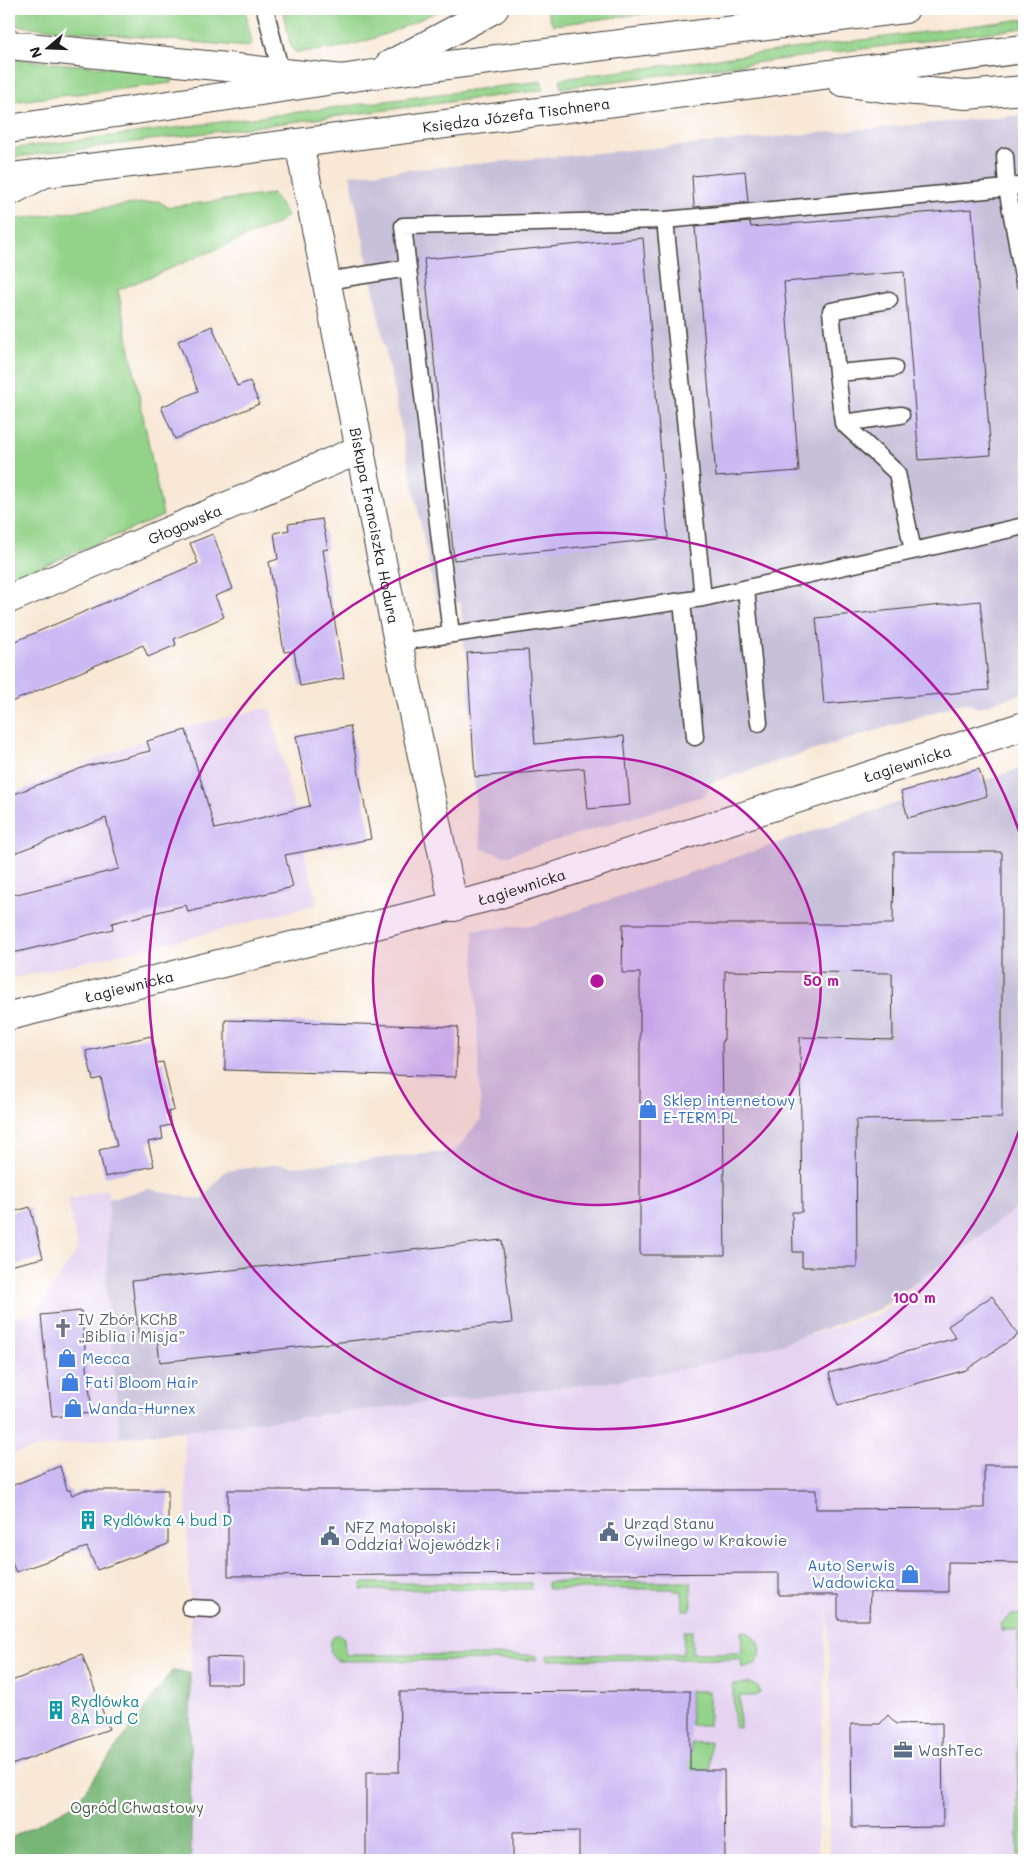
<svg xmlns="http://www.w3.org/2000/svg" width="1033" height="1869" font-family="Mali,sans-serif">
<rect width="100%" height="100%" fill="#fff"/>
<filter id="ink" filterUnits="userSpaceOnUse"><feTurbulence type="fractalNoise" baseFrequency=".02" numOctaves="2"/><feDisplacementMap in="SourceGraphic" scale="10" xChannelSelector="R" yChannelSelector="G"/><feConvolveMatrix kernelMatrix="1 2 1 2 8 2 1 2 1" color-interpolation-filters="sRGB"/></filter>
<filter id="wash" filterUnits="userSpaceOnUse"><feTurbulence type="fractalNoise" baseFrequency=".0096" numOctaves="4" result="noise"/><feDisplacementMap in="SourceGraphic" scale="20" xChannelSelector="R" yChannelSelector="G"/><feGaussianBlur stdDeviation="1.12" result="paint"/><feColorMatrix in="noise" values="0 0 0 0 0 0 0 0 0 0 0 0 0 0 0 0 0 1.4 0 .05"/><feComposite in="paint" operator="in"/></filter>
<g filter="url(#wash)">
<rect width="100%" height="100%" fill="#f8e8d5"/>
<path fill="#e5d3f1" d="M262,709H270L317,904L194,937L9,979V795L144,740L178,729Z
M107,1189L109,1199L106,1287L120,1438L47,1446L9,1454V1319L34,1313L78,1250L68,1200Z
M1024,1200V1860H829L830,1660L827,1603L817,1860H190L191,1637L184,1430L609,1382L791,1341L880,1314L959,1248Z"/>
<path fill="#c7c0d9" d="M1024,115V693L977,708L966,702L713,782L706,795L505,856L482,849L476,810L467,653L464,647L461,602L437,604L350,175Z
M1024,767V1201L965,1248L879,1309L791,1341L694,1367L608,1382L120,1438L106,1287L109,1199L149,1189L201,1200L225,1171L279,1164L294,1167L455,1151L481,1119L473,930L534,925L903,801L909,818L985,797L983,781Z"/>
<path fill="#93d389" stroke="#587852" d="M9,9H245L252,43L249,47L9,25Z
M282,9H442C390,34 354,50 295,52L291,47Z
M546,9H682L553,25Z
M1024,19V28L561,88L560,79Z
M9,59L170,73L171,83L9,102Z
M542,81L543,90L9,158V149Z
M273,194L287,215L279,223L118,290L163,516L9,580V222L16,219L158,201L168,207Z
M548,1582H691V1610H683L682,1591H674L673,1589H548Z
M362,1583H531L532,1589L361,1590Z
M1024,1614V1860H1018V1630H1001V1624L1011,1615Z
M684,1631H692V1653H742L741,1631C758,1634 767,1650 755,1664L742,1668L741,1659L547,1660V1655L683,1654Z
M338,1634L344,1638L345,1655H536V1660L337,1661C329,1655 328,1644 334,1636Z
M750,1683L758,1686L760,1693L756,1696H739L740,1728L734,1727L733,1684Z
M690,1691H709V1725H691Z
M710,1742V1770H681V1754L691,1753V1743Z"/>
<path fill="#76b575" stroke="#496848" d="M172,1671L190,1673L191,1860H9V1839L75,1804Z"/>
<g id="blocks">
<path fill="#cab9f3" d="M745,171L748,202L694,207L692,176Z
M972,209L991,455L919,460L904,272L784,282L799,471L716,477L695,227L750,222L751,227Z
M643,238L668,538L454,560L424,259Z
M212,326L237,386L250,381L259,404L175,439L161,407L198,391L178,341Z
M322,519L328,549L323,550L344,678L300,686L294,651L284,652L269,562L278,559L274,533L289,530L288,524Z
M213,534L233,589L215,596L224,617L174,639L176,645L148,657L143,645L9,703V644L198,563L190,543Z
M980,601L989,690L824,704L816,618Z
M528,650L535,744L624,736L630,805L588,809L584,768L475,777L467,653Z
M350,726L371,839L285,855L293,887L188,912L186,905L112,923L113,929L9,954V896L119,869L106,818L9,855V796L87,766L150,751L147,741L186,730L215,829L310,806L296,736Z
M979,769L987,796L908,818L901,792Z
M894,852H1002V1118L856,1120L857,1267H802V1252H793L792,1212H802L800,1037L893,1040L892,973L725,971L724,1040H722L725,1255H640V973H622L623,924H893Z
M225,1020L458,1027L456,1077L225,1070Z
M151,1036L157,1063L163,1062L174,1110L168,1112L171,1125L161,1127L163,1139L148,1142L154,1166L105,1177L99,1150L117,1146L101,1078L93,1080L86,1051Z
M30,1207L43,1258L9,1266V1213Z
M502,1240L512,1323L160,1362L157,1338L139,1340L132,1281Z
M992,1296L1018,1335L966,1370L838,1405L829,1373L956,1338L948,1326Z
M81,1311L92,1413L52,1417L41,1315Z
M984,1465H1024V1563L948,1562V1592H870L869,1620H838V1595H779V1573L228,1576V1490H816V1509L984,1508Z
M60,1466L67,1490H70L72,1495L84,1490H168V1544L97,1570L87,1547L16,1572L9,1557V1487Z
M82,1654L109,1729L9,1766V1682Z
M207,1657L243,1658V1684H207Z
M690,1691V1770H724L725,1860H579V1831L513,1832V1860H366V1772H399L400,1692Z
M888,1715L896,1724L942,1723L943,1827L852,1828L851,1724H880Z"/>
</g>
</g>
<g filter="url(#ink)">
<use href="#blocks" fill-opacity="0" stroke="#3d3b38" stroke-width="1"/>
<g fill="none" stroke-linecap="round" stroke-linejoin="round">
<g stroke="#3d3b38" stroke-width="19">
<path id="lane" d="M265,9L281,73
M1005,156L1007,188L1024,185
M408,268L451,634
M326,281L408,268L403,226L665,220
M837,373L831,311L889,300
M901,415L843,423L897,473L913,551
M843,423L837,373L894,368
M746,589L759,723
M703,598L665,220L1007,188L1024,282
M682,601L695,737
M398,642L703,598L1024,526
M190,1608L212,1609"/>
</g>
<g stroke="#3d3b38" stroke-width="30">
<g id="street">
<path id="s1" d="M299,143L398,642L454,907"/>
<path id="s2" d="M9,599L361,449"/>
<path id="s3" d="M9,1016L497,895L1024,726"/>
</g>
</g>
<g stroke="#3d3b38" stroke-width="30">
<g id="secondary">
<path d="M389,65L494,9"/>
<path d="M842,82L890,89L967,95L1024,90"/>
<path d="M9,129L367,75L905,9"/>
<path id="s4" d="M20,176L275,146L1024,49"/>
</g>
</g>
<g stroke="#3d3b38" stroke-width="30">
<path id="primary" d="M9,45L344,79
M9,192L45,173"/>
</g>
<use href="#lane" stroke="#fff" stroke-width="16"/>
<use href="#street" stroke="#fff" stroke-width="28"/>
<use href="#secondary" stroke="#fff" stroke-width="28"/>
<use href="#primary" stroke="#fff" stroke-width="28"/>
</g>
</g>
<circle cx="597" cy="981" r="224" fill="#b5179e" fill-opacity=".12"/>
<g fill="none" stroke="#b5179e" stroke-width="2.5">
<circle cx="597" cy="981" r="224"/>
<path d="M1023 1119A448 448 0 1 1 1023 843"/>
</g>
<defs>
<g id="shop-bare" transform="scale(1.5)"><path d="M-5-2.5h2.3a2.7 3.5 0 0 1 5.4 0H5L5.5 6h-11ZM-1.5-2.5h3a1.5 2.3 0 0 0-3 0Z" fill="#3f7fe0" stroke="#fff" stroke-width="2.5" paint-order="stroke"/></g>
<g id="church-bare" transform="scale(1.5)"><path d="M-1.2-6h2.4v3.5h3.3v2.4h-3.3V6h-2.4V-.1h-3.3v-2.4h3.3Z" fill="#6b7280" stroke="#fff" stroke-width="2.5" paint-order="stroke"/></g>
<g id="building-bare" transform="scale(1.5)"><path d="M-4-6H4V6H1V3H-1V6H-4ZM-2.5-4.3h1.7v1.8h-1.7ZM.8-4.3h1.7v1.8H.8ZM-2.5-1h1.7V.8h-1.7ZM.8-1h1.7V.8H.8Z" fill="#0f9aa8" stroke="#fff" stroke-width="2.5" paint-order="stroke"/></g>
<g id="civic-bare" transform="scale(1.5)"><path d="M-.6-6.5H3V-4.5H.6V-3L4-1V1h2V6H-6V1h2V-1L-.6-3ZM-1.2 2.5V6h2.4V2.5Z" fill="#5c6f8a" stroke="#fff" stroke-width="2.5" paint-order="stroke"/></g>
<g id="office-bare" transform="scale(1.5)"><path d="M-6-3h4V-5.5h4V-3h4V5H-6ZM-1-4.5V-3h2v-1.5ZM-6 0V1H6V0Z" fill="#5c6f8a" stroke="#fff" stroke-width="2.5" paint-order="stroke"/></g>
</defs>
<g fill-rule="evenodd">
<use href="#shop-bare" x="648" y="1109"/>
<use href="#church-bare" x="63" y="1328"/>
<use href="#shop-bare" x="67" y="1358"/>
<use href="#shop-bare" x="70" y="1382"/>
<use href="#shop-bare" x="73" y="1408"/>
<use href="#building-bare" x="88" y="1520"/>
<use href="#civic-bare" x="609" y="1532"/>
<use href="#civic-bare" x="330" y="1536"/>
<use href="#shop-bare" x="910" y="1574"/>
<use href="#building-bare" x="56" y="1710"/>
<use href="#office-bare" x="903" y="1750"/>
</g>
<g text-anchor="middle" dominant-baseline="central" stroke-width="4.5" stroke-linejoin="round" paint-order="stroke">
<g font-size="15" fill="#1c1c1c" stroke="#fff">
<text stroke="none"><textPath href="#s4" startOffset="500">Księdza Józefa Tischnera</textPath></text>
<text stroke="none"><textPath href="#s2" startOffset="191">Głogowska</textPath></text>
<text stroke="none"><textPath href="#s1" startOffset="390">Biskupa Franciszka Hodura</textPath></text>
<text stroke="none"><textPath href="#s3" startOffset="934">Łagiewnicka</textPath></text>
<text stroke="none"><textPath href="#s3" startOffset="529">Łagiewnicka</textPath></text>
<text stroke="none"><textPath href="#s3" startOffset="124">Łagiewnicka</textPath></text>
</g>
<g font-size="15" fill="#366cbe" stroke="#fff" text-anchor="start">
<text x="663" y="1100">Sklep internetowy<tspan x="663" dy="17">E-TERM.PL</tspan></text>
<text x="82" y="1358">Mecca</text>
<text x="85" y="1382">Fati Bloom Hair</text>
<text x="88" y="1408">Wanda-Hurnex</text>
<text x="895" y="1565" text-anchor="end">Auto Serwis<tspan x="895" dy="17">Wadowicka</tspan></text>
</g>
<g font-size="15" fill="#5b616d" stroke="#fff" text-anchor="start">
<text x="78" y="1319">IV Zbór KChB<tspan x="78" dy="17">„Biblia i Misja”</tspan></text>
</g>
<g font-size="15" fill="#0d838f" stroke="#fff" text-anchor="start">
<text x="103" y="1520">Rydlówka 4 bud D</text>
<text x="71" y="1701">Rydlówka<tspan x="71" dy="17">8A bud C</tspan></text>
</g>
<g font-size="15" fill="#4e5e75" stroke="#fff" text-anchor="start">
<text x="624" y="1523">Urząd Stanu<tspan x="624" dy="17">Cywilnego w Krakowie</tspan></text>
<text x="345" y="1527">NFZ Małopolski<tspan x="345" dy="17">Oddział Wojewódzk i</tspan></text>
<text x="918" y="1750">WashTec</text>
</g>
<g font-size="15" fill="#465c42" stroke="#fff">
<text x="137" y="1807">Ogród Chwastowy</text>
</g>
</g>
<circle cx="597" cy="981" r="8" fill="#b5179e" stroke="#fff" stroke-width="2.5"/>
<g font-size="15" text-anchor="middle" font-weight="bold" fill="#b5179e" stroke="#fff" stroke-width="4.5" stroke-linejoin="round" paint-order="stroke">
<text x="821" y="986">50 m</text>
<text x="914" y="1303">100 m</text>
</g>
<rect width="1033" height="1869" fill="none" stroke="#fff" stroke-width="30"/>
<g transform="translate(48 48) rotate(251)" stroke="#ffffff" stroke-width="4" paint-order="stroke">
<path d="M0-4L9 19L0 12L-9 19Z" fill="#1c1c1c"/>
<text y="-8" font-size="14" font-weight="bold" text-anchor="middle" fill="#1c1c1c">N</text>
</g>
</svg>
